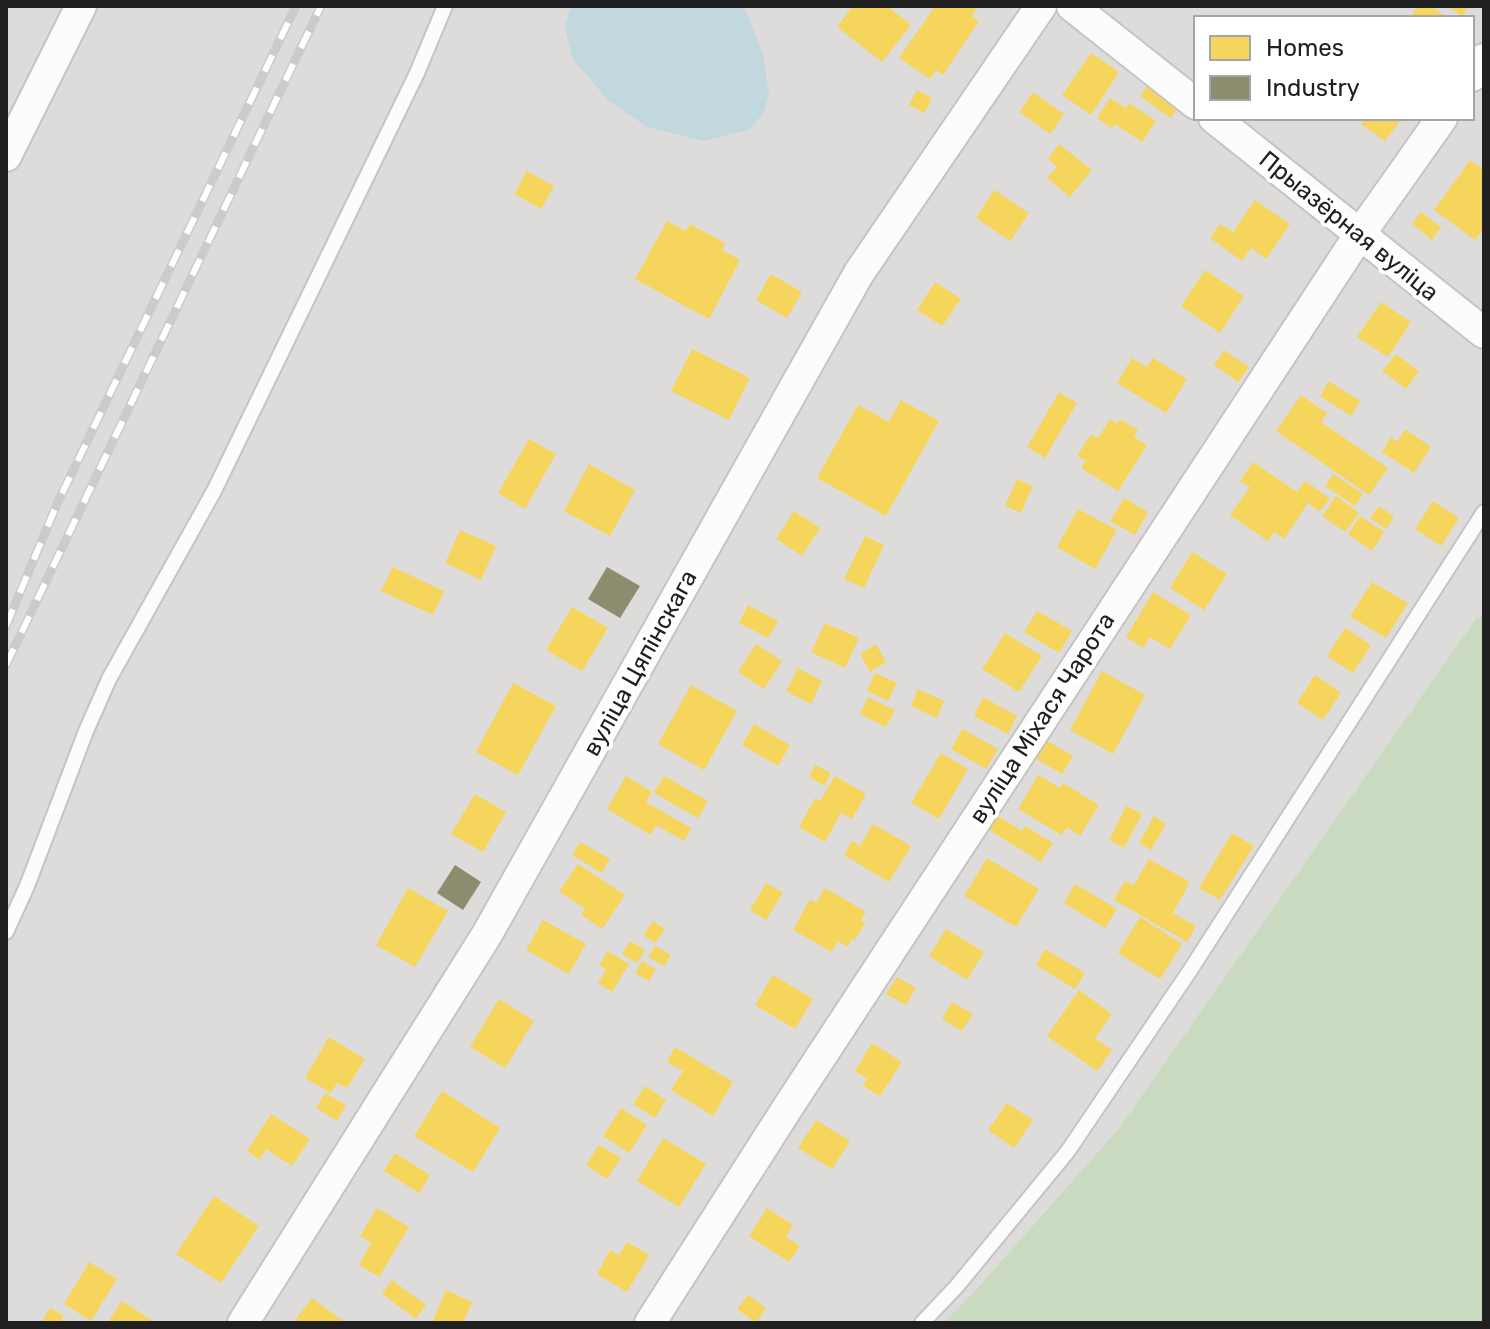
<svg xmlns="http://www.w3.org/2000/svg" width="1490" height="1329" font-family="Rubik,sans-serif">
<rect width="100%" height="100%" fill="#eeecea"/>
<path fill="#dddcdb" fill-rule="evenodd" d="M6,6H1484V615L1476,618L1119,1128L973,1293L943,1323H6ZM1196,18H1472V118H1196Z"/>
<path fill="#cadac1" d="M1484,615V1323H943L973,1293L1119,1128L1476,618Z"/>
<path fill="#c0d8de" d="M571,6H741L747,14L763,55L769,95L763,114L748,130L703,141L647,127L608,100L572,58L565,27Z"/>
<path fill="#f6d55c" d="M853,6H887L911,25L882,62L837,27Z
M935,6H974L977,8L972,16L979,21L943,75L936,70L930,79L899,58Z
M1418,6H1431L1448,18H1409Z
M1447,6H1469L1462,16Z
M1091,53L1119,72L1091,115L1062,95Z
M1148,85L1179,106L1171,118L1140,96Z
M917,90L932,98L924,113L909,105Z
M1033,92L1064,114L1050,134L1019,112Z
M1110,98L1126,108L1129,103L1156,121L1142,142L1115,124L1112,128L1097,118Z
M1365,118H1402L1385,141L1361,124Z
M1059,144L1092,170L1070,197L1047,178L1057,167L1048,159Z
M1470,160L1484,170V228L1475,240L1434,210Z
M527,171L554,186L541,209L514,194Z
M994,190L1029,213L1010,241L976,218Z
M1255,200L1290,224L1266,259L1251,248L1242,261L1210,238L1220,224L1233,232Z
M1421,212L1441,227L1432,240L1412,224Z
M667,221L686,231L690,224L725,243L722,250L740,260L709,319L635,279Z
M1205,270L1244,296L1220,333L1181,306Z
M771,274L802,292L787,318L756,300Z
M935,282L961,299L942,326L917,310Z
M1381,302L1411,322L1388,357L1357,337Z
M692,349L750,378L729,420L671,391Z
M1224,350L1249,367L1238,382L1214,365Z
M1396,354L1419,371L1406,389L1382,371Z
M1132,358L1147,367L1153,358L1187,379L1166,413L1117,383Z
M1329,381L1360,401L1351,416L1320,396Z
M1059,392L1077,403L1045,458L1027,447Z
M1301,395L1327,413L1321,422L1388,468L1369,495L1276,431Z
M901,400L939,421L886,516L817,478L858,405L889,422Z
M1110,419L1117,424L1120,419L1138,430L1134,437L1147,445L1118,491L1081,468L1086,461L1077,456L1091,434L1098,438Z
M1405,429L1431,447L1414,473L1382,452L1391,437L1397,442Z
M529,439L556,454L525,509L498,493Z
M1253,462L1297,492L1305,481L1330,498L1320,512L1308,503L1284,539L1274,532L1268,541L1230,515L1250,487L1240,481Z
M589,464L635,490L610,536L564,511Z
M1333,474L1363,494L1355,506L1325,486Z
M1017,479L1033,486L1021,513L1005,506Z
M1336,496L1359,513L1345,532L1322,516Z
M1124,498L1148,512L1135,535L1110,521Z
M1433,501L1459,518L1441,546L1415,529Z
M1379,506L1394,517L1386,529L1370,518Z
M1078,509L1117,530L1095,569L1057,547Z
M794,511L820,528L802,556L776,539Z
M1360,516L1384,532L1372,551L1348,534Z
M460,530L496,546L481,580L445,563Z
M865,536L884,545L864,588L844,579Z
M1192,552L1227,574L1204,610L1170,588Z
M393,567L444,591L433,615L381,591Z
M1372,582L1408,603L1386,638L1350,616Z
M1153,592L1191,615L1170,649L1150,637L1143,648L1126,637Z
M748,605L778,621L768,638L739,623Z
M572,607L608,628L582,671L546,650Z
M1037,611L1072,631L1059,653L1024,632Z
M825,623L859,638L845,668L811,652Z
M1345,628L1371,645L1353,673L1327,656Z
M1005,633L1042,656L1019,692L982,669Z
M756,644L782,661L764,689L738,672Z
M876,644L886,662L870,672L860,654Z
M798,668L822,681L811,704L786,691Z
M1102,671L1145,695L1113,754L1070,730Z
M875,673L897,683L888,701L867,691Z
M1315,675L1341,693L1323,720L1297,703Z
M513,683L556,706L518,775L476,752Z
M691,685L737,711L704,770L658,744Z
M918,689L944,701L937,718L911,706Z
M868,697L895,710L886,727L860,714Z
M983,697L1017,716L1008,734L974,716Z
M754,724L790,745L778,766L742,745Z
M962,729L998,749L986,769L951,749Z
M1044,739L1073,756L1062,774L1033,757Z
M941,753L968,769L939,819L911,803Z
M815,765L831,773L825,786L809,777Z
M1038,775L1060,788L1063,783L1099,805L1080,836L1067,827L1062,835L1018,809Z
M626,776L652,792L646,802L691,828L684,841L656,825L651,835L607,809Z
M664,776L708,801L698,818L654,793Z
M835,776L866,794L852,819L841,813L825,842L799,827L815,798L820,801Z
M475,794L506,812L483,852L451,834Z
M1126,806L1142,814L1124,848L1109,840Z
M998,816L1022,831L1025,826L1053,843L1041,862L989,830Z
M1154,816L1166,824L1151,850L1139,843Z
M873,824L911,846L889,882L844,855L852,841L860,846Z
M1232,833L1254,846L1220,900L1199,888Z
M580,842L610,859L602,873L572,855Z
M987,858L1039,889L1016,927L964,896Z
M1149,859L1190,882L1173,913L1196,926L1187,942L1114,900L1125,881L1134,885Z
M578,864L625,895L602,929L581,915L585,909L559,891Z
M766,883L783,893L766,920L750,910Z
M1075,884L1117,909L1105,928L1064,903Z
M408,888L448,911L415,967L376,945Z
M825,888L866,912L861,920L865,923L855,940L852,939L847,947L838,941L832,952L793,930L810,899L816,903Z
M1140,917L1182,944L1160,979L1118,953Z
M543,920L586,944L569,974L526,950Z
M653,921L665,929L655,943L643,935Z
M946,929L984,952L967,980L929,956Z
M630,941L645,950L637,963L622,954Z
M655,946L671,955L664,966L648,957Z
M1045,949L1085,973L1075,989L1036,965Z
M608,951L629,964L612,992L598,983L606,970L599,965Z
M642,961L656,969L649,981L635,973Z
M773,975L813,999L795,1029L755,1005Z
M897,977L916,988L906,1005L886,994Z
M1079,990L1112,1014L1095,1038L1112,1050L1097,1071L1047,1036Z
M499,999L534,1021L505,1068L470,1047Z
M952,1002L973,1014L962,1031L942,1019Z
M329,1037L365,1059L347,1088L337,1083L331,1093L305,1078Z
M872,1043L902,1062L880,1096L863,1086L867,1079L855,1071Z
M675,1047L733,1082L713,1116L671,1090L683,1071L667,1062Z
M645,1086L666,1100L655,1118L633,1104Z
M442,1091L500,1128L473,1172L414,1136Z
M325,1093L346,1105L337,1121L316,1108Z
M1007,1103L1033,1120L1014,1148L988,1130Z
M621,1108L647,1125L629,1153L603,1136Z
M271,1114L310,1139L292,1166L266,1149L260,1160L247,1151Z
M816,1120L850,1141L832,1169L798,1148Z
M663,1138L706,1164L679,1207L637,1181Z
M599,1145L621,1158L607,1179L586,1165Z
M395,1153L430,1175L419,1193L384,1171Z
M214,1196L259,1226L221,1283L176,1254Z
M377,1208L409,1227L379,1277L359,1265L371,1243L360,1236Z
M767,1208L793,1225L786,1237L800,1246L789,1262L749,1236Z
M627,1242L649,1255L627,1292L597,1274L610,1250L619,1255Z
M89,1262L117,1279L91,1321L64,1304Z
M392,1280L426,1305L416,1319L382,1294Z
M446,1290L472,1302L463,1323H432Z
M748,1295L766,1308L756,1323L737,1309Z
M312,1298L346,1323H293Z
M122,1301L156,1323H107Z
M50,1308L64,1316L60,1323H41Z"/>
<path fill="#8c8c6e" d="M607,567L640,586L620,618L588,599Z
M455,865L481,882L463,910L437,893Z"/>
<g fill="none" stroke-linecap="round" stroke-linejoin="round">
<g stroke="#c5c4c4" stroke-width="18">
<path id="lane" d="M6,932L27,886L86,731L109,679L214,491L417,73L445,6
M922,1323L957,1286L1068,1151L1191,969L1484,512"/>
</g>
<g stroke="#c5c4c4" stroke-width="34">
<path id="street" d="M1072,6L1196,104
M1472,76L1484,59
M1214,118L1484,333
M6,156L81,6
M243,1323L486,936L859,273L1041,6
M650,1323L790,1104L1360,234L1442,118"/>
</g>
<use href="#lane" stroke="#fcfcfc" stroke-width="14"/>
<use href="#street" stroke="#fcfcfc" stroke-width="30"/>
<g stroke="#cbcbcb" stroke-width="9">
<path id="rail" d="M6,626L57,504L296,6
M6,665L321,6"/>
</g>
<use href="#rail" stroke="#fff" stroke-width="6" stroke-dasharray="18" stroke-linecap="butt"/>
</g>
<g text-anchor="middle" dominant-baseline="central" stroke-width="8" stroke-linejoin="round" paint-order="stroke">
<g font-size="24" fill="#202020" stroke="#fff">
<text transform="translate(1349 226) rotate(39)">Прыазёрная вуліца</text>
<text transform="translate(640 663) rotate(-61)">вуліца Цяпінскага</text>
<text transform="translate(1042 718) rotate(-57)">вуліца Міхася Чарота</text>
</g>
</g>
<rect width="1490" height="1329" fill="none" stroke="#202020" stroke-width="16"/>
<rect x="1194" y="16" width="280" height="104" fill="#ffffff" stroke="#a6a6a6" stroke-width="2"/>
<rect x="1210" y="36" width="40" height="24" fill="#f6d55c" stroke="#a6a6a6" stroke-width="2"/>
<text x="1266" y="56" font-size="24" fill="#202020">Homes</text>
<rect x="1210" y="76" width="40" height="24" fill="#8c8c6e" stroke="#a6a6a6" stroke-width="2"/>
<text x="1266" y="96" font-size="24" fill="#202020">Industry</text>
</svg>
